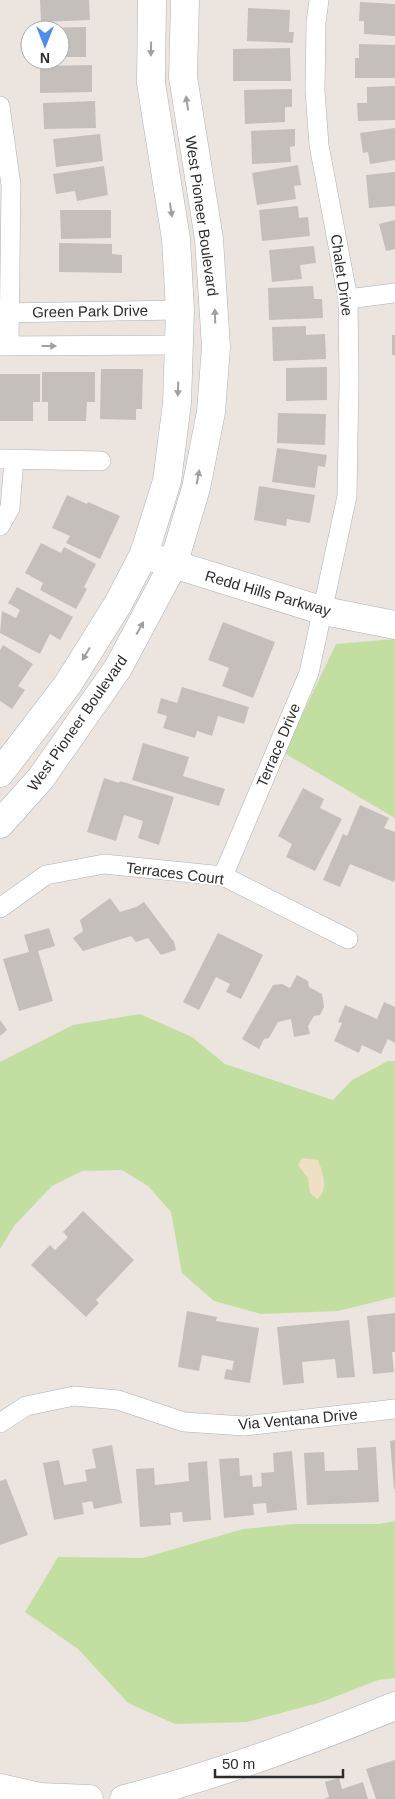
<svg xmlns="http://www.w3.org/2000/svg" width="395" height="1799" font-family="Helvetica,sans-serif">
<rect width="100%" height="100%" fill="#ece4df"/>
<path fill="#c3dea1" d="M395,639V818L284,753L336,644Z
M140,1014L192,1037L225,1064L333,1100L352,1080L388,1061H395V1297L338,1311L261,1314L214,1301L182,1273L171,1212L148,1186L122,1170L82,1171L52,1186L14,1226L0,1249V1062L73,1025Z
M395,1521V1678L378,1680L322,1702L247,1722L175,1724L128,1703L78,1649L25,1612L58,1557L143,1558L243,1529L294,1524H379Z"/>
<path fill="#eedfc5" d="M302,1158L318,1160C322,1171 330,1191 317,1199L310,1193L308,1178L298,1165Z"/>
<path fill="#c5bfbb" d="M40,0H89L90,20L41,22Z
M360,2L395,4V36L364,34V21H359Z
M248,8L290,10L289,32H294L293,43L247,41Z
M86,27V57H60V30H37V28Z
M359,44L395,45V78H355V58H359Z
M290,48L291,81H233V49Z
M92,65V92L40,93V66Z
M395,86V120L358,121L357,103H367V87Z
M292,89V107H285V122L245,124L244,90Z
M95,101L96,128L44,129L43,103Z
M395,128V160L370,164L368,152L363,153L360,133Z
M295,129V146L290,147L291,162L252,164L251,131Z
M100,134L103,161L56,167L53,139Z
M298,165L301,185L294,186L296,199L257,205L252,173Z
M104,166L108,195L77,201L75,191L56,194L53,174Z
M395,172V206L369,208L366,175Z
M298,206L299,218L308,217L310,236L262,241L259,210Z
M60,210H111V238L61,239Z
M395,220V249L386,251L379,224Z
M59,243L112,244V254L122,255V273L59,272Z
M314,246L316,263L300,265L302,279L272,282L269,250Z
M313,286L314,299H322L323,318L269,320L268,288Z
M306,326V335L325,334L326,359L273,361L272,327Z
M392,335H395V355H392Z
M327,367V400L286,401V368Z
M101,369H143L142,409H136V420L100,419Z
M42,372H95V402H87L86,421H48V402H42Z
M0,374H40V402H33V421H0Z
M278,413L326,414L325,445L277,443Z
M277,448L327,455L325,467L318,466L315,488L272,482Z
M259,486L315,495L310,523L287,519L286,526L254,520Z
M67,495L87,504L88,502L120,516L100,559L66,543L70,536L52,528Z
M41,543L61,553L64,547L96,564L84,587L87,589L76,609L40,590L43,583L25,573Z
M17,587L73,617L60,640L50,634L40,654L0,633L2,611L16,618L20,610L8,603Z
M223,622L275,642L253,698L222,686L229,668L208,660Z
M3,645L33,664L18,686L25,690L12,709L0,701V650Z
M182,687L249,707L244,724L218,716L212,736L197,731L195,738L163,728L167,716L157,713L161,698L177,703Z
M143,743L189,757L183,776L225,789L219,806L132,780Z
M104,778L119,783L120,781L174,797L159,845L138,838L143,821L124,815L116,841L87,832Z
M303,788L324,799L320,808L342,819L315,871L286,857L292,844L278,836Z
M360,805L389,818L384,828L395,832V879L394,882L350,864L340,887L323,880L343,834L347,836Z
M110,898L120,912L136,907L144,902L174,942L176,950L161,955L148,938L136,942L131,936L83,951L73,938L83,931L80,920Z
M49,928L55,946L38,951L53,1001L19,1011L3,959L29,952L24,935Z
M218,933L263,955L241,999L226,992L230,984L216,977L199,1010L183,1002Z
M297,975L308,981L309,987L322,994L324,1007L320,1015L314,1016L308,1026L310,1034L294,1037L291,1019L278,1022L269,1038L264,1039L259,1049L242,1039L273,985L282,984L290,988Z
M384,1002L395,1007V1043L388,1039L381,1054L362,1045L359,1053L334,1041L342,1023L338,1022L345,1005L377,1019Z
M0,1020L7,1030L0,1036Z
M83,1211L134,1260L96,1300L99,1303L86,1317L31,1265L50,1245L55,1250L68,1237L63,1232Z
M187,1311L217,1317L216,1321L259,1328L250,1383L224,1379L226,1369L232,1370L234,1361L202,1355L199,1371L178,1367Z
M395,1313V1352H392L394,1372L373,1374L367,1316Z
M349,1320L355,1377L337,1378L335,1359L302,1362L304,1383L283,1385L277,1327Z
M395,1440V1489H394L390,1441Z
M112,1445L122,1503L94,1509L92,1501L82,1503L84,1514L54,1520L43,1463L59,1460L64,1485L87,1481L85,1470L96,1468L92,1449Z
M376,1447L379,1502L307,1505L304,1453L324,1452L325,1471L358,1470L357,1448Z
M292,1451L297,1510L267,1513L266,1503L253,1504L254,1515L224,1518L219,1459L239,1458L240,1476L252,1475L253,1487L262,1486L261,1473L274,1472L273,1453Z
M207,1461L211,1520L183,1522L182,1512L170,1513L171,1525L140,1527L136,1469L154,1468L155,1485L174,1483L189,1481L188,1463Z
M6,1479L28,1535L0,1545V1481Z
M395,1760V1799H376L366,1769Z
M339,1778L342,1789L363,1782L368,1799H324L329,1797L325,1782Z"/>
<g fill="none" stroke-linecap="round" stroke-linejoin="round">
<g stroke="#acb1b7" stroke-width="20">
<path id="street" d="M0,106L11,185L9,346
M348,299L395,293
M0,313L180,310
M0,346L179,345
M0,459L101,461
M0,526L10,508L14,459
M223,876L309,673L347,496L349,381L348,299L319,145L315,91L316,23L319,0
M0,908L46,875L104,864L223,876L348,939
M0,1423L26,1406L74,1396L118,1400L184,1422L244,1426L395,1409"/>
</g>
<g stroke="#acb1b7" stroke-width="29">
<path id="secondary" d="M157,559L324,611L395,625
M0,773L68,684L118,604L144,554L167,481L177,403L180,310L176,239L151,83L152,0
M0,824L41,778L118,668L173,565L196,488L211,412L216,347L209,239L183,77L185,0
M0,1788L40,1797L89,1799
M124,1799C216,1776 307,1742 395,1706"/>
</g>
<use href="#street" stroke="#fff" stroke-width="19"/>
<use href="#secondary" stroke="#fff" stroke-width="28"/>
</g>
<defs><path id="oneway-solid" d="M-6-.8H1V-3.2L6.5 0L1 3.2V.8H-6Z" transform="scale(1.25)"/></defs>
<g fill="#a0a0a0">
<use href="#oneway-solid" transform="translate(151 49) rotate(91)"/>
<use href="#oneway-solid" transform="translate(187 103) rotate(-99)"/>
<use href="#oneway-solid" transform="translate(171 210) rotate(81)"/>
<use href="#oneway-solid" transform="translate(215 316) rotate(-92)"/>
<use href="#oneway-solid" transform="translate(49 346)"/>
<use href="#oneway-solid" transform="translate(178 389) rotate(92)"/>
<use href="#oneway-solid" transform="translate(198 477) rotate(-79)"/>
<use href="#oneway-solid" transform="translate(140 628) rotate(-61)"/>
<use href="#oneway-solid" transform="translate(86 654) rotate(121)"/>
</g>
<g text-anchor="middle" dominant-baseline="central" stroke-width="4" stroke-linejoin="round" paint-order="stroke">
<g font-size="15" fill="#2c2c2c" stroke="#fff">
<text transform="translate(202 216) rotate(82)">West Pioneer Boulevard</text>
<text transform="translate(342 275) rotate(82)">Chalet Drive</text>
<text transform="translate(90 311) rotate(-1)">Green Park Drive</text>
<text transform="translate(268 593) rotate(16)">Redd Hills Parkway</text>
<text transform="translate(77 723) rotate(-55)">West Pioneer Boulevard</text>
<text transform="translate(278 745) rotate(-67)">Terrace Drive</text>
<text transform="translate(175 873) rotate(7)">Terraces Court</text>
<text transform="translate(298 1419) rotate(-5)">Via Ventana Drive</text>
</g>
</g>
<g transform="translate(45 45) rotate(180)"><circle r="24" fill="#ffffff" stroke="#ababab"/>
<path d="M0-4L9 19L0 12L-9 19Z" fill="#4d8eeb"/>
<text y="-8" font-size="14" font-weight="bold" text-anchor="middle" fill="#2c2c2c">N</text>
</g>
<path d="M215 1769v8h128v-8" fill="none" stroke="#2c2c2c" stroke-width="2.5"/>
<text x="222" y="1769" font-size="15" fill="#2c2c2c" stroke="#ffffff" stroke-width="4" paint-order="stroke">50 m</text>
</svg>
